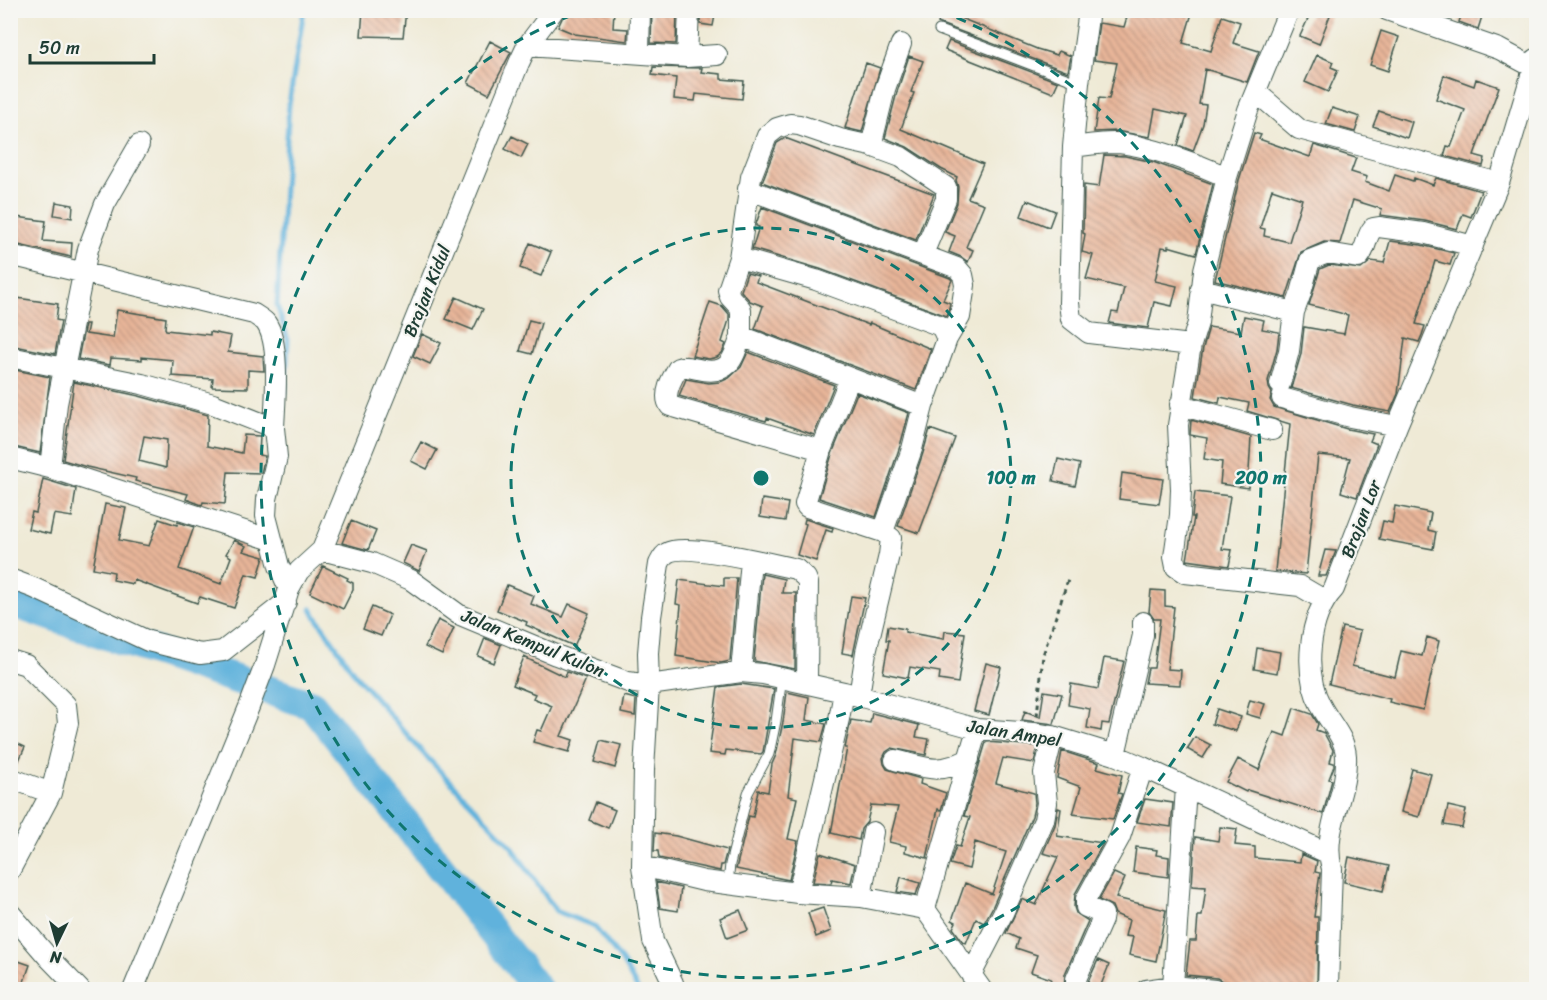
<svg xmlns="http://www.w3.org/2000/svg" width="1547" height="1000" font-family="Sriracha,sans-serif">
<defs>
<pattern id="building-back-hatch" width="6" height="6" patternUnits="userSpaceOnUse" patternTransform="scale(1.5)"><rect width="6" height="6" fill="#e8b599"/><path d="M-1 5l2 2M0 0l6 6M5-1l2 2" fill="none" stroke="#bb947e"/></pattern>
</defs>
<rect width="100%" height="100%" fill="#f6f6f2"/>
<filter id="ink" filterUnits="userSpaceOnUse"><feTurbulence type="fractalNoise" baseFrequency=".0167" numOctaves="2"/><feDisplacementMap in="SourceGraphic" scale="12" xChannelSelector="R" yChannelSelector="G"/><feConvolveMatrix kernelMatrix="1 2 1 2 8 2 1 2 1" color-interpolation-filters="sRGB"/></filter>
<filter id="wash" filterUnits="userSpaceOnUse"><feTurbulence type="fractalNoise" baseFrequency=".008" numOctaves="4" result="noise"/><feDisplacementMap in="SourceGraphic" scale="24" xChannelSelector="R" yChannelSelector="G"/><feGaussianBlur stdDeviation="1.35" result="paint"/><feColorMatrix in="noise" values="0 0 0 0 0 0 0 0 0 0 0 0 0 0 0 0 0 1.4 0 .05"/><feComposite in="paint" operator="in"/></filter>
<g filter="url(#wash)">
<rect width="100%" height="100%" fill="#efead6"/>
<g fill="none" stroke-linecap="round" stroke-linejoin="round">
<path stroke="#61b2dc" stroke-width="5" d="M285,393L288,340L277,305L289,104L304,10
M311,609L354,673L423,753L512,847L556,911L594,926L622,961L638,990"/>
<path stroke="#61b2dc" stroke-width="30" d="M10,602L312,705L538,990"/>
</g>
<g id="blocks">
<path fill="url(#building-back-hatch)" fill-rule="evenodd" d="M363,10H406L403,37L361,36Z
M566,10H614L613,28L628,29L627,41L575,34L558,27Z
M652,10H677L676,44L651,43Z
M701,10H716L713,26L700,24Z
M1129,10H1193L1183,43L1211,51L1222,16L1240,22L1233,43L1259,51L1247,82L1205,69L1199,104L1206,105L1203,124L1193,151L1178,145L1187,116L1155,109L1150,137L1116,131L1094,132L1099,98L1109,99L1117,63L1094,60L1099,23L1124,27Z
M1312,10H1332L1319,44L1300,36Z
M1463,10H1484L1478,29L1459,22Z
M943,11L1037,49L1057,55L1059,51L1071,56L1068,72L938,23Z
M1381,31L1399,37L1388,71L1370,65Z
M490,41L511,52L489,94L468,83Z
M949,41L1058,82L1053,93L945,50Z
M1317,55L1333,62L1331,67L1338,70L1328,92L1305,82Z
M909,56L923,61L911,92L914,93L901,129L983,164L968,198L984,204L966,247L973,250L968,262L961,257L949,252L955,236L945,232L957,203L958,187L956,180L957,177L941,169L907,147L885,138L897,92Z
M866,63L880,68L862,132L845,128Z
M653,67L702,68L701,72L721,74V79L744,81L742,99L696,94L695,101L674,99L676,78L652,75Z
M1444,75L1474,86L1476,79L1499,87L1474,155L1485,158L1483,166L1444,156L1447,146L1451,147L1465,110L1436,99Z
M1332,108L1360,117L1355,132L1326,124Z
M1379,111L1412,122L1407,138L1373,126Z
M1254,133L1261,135L1259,139L1310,157L1314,145L1356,158L1351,172L1367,177L1365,182L1389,191L1395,175L1413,181L1414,178L1433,185L1436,178L1481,191L1471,217L1463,214L1457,229L1425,221L1380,215L1382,209L1353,200L1340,243L1324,242L1301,252L1286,298L1215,280L1239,180ZM1272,189L1302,199L1289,242L1264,236L1265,229L1260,228Z
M512,136L528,144L521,158L505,149Z
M785,138L934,194L916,240L762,182L777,143Z
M1104,155L1125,156L1153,162L1213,184L1196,254L1168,246V248L1162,247L1155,281L1177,286L1172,306L1154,302L1148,328L1109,323L1112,312L1118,313L1124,288L1086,279L1093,255L1082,252L1085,234L1083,233L1084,185L1099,187Z
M1027,200L1055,211L1049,227L1021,216Z
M56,202L73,205L72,218L54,215Z
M762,207L950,278L952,280L943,300L950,303L948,313L947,316L820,269L752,249L759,227L756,226V224Z
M16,217L46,221L43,241L72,243L71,257L10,243V238H13Z
M1390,241L1421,245L1454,253L1450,265L1435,261L1416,324L1425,326L1422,335L1419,342L1405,338L1398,394L1390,412L1353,405L1291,388L1301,354L1304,327L1344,334L1348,315L1309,305L1320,269L1329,265L1361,269L1371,261L1384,263Z
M530,243L551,252L541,276L520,268Z
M747,273L758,276L756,282L869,325L870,323L931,349L916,390L755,329L763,306L750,301L741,291Z
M10,297L58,304L56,320L61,321L55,354L10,345Z
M456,297L483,309L473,330L446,319Z
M710,302L722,306L729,314V320L722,342L726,344L722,353L717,357L709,359L692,356Z
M117,310L166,318L165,328L166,330L210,335V332L231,336L228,352L263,356L264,371L248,370V388L212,387L213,379L172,376L173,360L142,357V360L111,358L110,365L78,359L85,324H88L86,334L113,338Z
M1244,316L1264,320L1262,329L1279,332L1277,349L1268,381L1269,388L1272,393L1270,400L1274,407L1347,429L1373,434L1370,441L1377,444L1357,497L1341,492L1350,458L1318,455L1306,574L1275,571L1290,424L1247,411L1249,403L1220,397L1219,403L1195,397L1203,348L1209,327L1241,332Z
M529,320L541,323L532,354L520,351Z
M422,334L441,343L430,364L413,356Z
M748,352L834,385L814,435L767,418L766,421L679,396L686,379L709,383L720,382L729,378L741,367Z
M10,369L50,377L40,453L10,446Z
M74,382L139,396L208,415L207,446L242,453L244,435L260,436L259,455L265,456L261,473L228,472L225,504L203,502L202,505L186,499L188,494L135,481L136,478L87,467L63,460ZM144,436L167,440L166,468L139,461Z
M857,393L909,413L900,446L876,517L819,498L832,454Z
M1191,420L1251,437L1248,488L1220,484L1222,462L1204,459L1207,438L1190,435Z
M930,429L955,438L919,533L898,526L923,453Z
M421,442L437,450L427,469L411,461Z
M1058,459L1080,464L1075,486L1053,481Z
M1122,473L1163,479L1159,504L1119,499Z
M43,479L76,489L72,517L54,514L50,534L28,529L32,512L36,513Z
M1195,492L1230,496L1222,549L1232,550L1229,566L1187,560L1194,517H1192Z
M762,499L788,503L785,521L760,517Z
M105,504L126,508L119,540L149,546L159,519L177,525L178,522L194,527L179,569L221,584L231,557L226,554L234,540L246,546L243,551L264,557L258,577L246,574L234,608L200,597L197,603L134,580L133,584L113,580L114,572L93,568Z
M1395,506L1431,513L1428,530L1436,532L1433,549L1379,539L1383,521L1392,523Z
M805,519L833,528L832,532L826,530L816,561L797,555L806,524L804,523Z
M351,521L376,531L368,550L342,543Z
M411,545L427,551L419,571L403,563Z
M1325,550L1336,551L1326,576H1318Z
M323,566L348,578L347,580L353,583V589L343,609L310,593Z
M762,574L784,579L782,593H796L795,669L754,661Z
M724,578H737L730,661L721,663L676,656L681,605L676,604L679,580L724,586Z
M507,585L534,596L531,604L563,617L569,604L589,613L574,646L526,625L527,622L497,610Z
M1151,590L1165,591V606L1174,607L1167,669L1181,670L1180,685L1145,683L1148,668H1154L1160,619H1154L1149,612Z
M851,596L865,598L853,655L842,653Z
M372,607L390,615L381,636L363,629Z
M438,620L454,628L442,655L425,647Z
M888,626L905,629V632L944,639L945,631L965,633L958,683L939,680L940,672L910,667L908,678L883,673L889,640H886Z
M1342,627L1360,631L1352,666L1395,677L1401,651L1422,656L1427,637L1439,641L1423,710L1389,702L1390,699L1329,684Z
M485,638L501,645L494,663L478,656Z
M1257,648L1280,652L1277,673L1254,669Z
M524,657L565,677L567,672L586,679L561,736L573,740L569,752L533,742L537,730L541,731L552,706L533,698L535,694L513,685Z
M1104,658L1124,661L1109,724L1102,723L1101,731L1087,728L1090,709L1068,705L1071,684L1098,689Z
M986,663L1001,667L989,715L974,711Z
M741,684L774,689L763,752L761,754L726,750L725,755L709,753L718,687Z
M1044,691L1062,694L1054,724L1022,720L1025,711L1040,717Z
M787,692L809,697L806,720L826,724L821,742L795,738L788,796L797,798L788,839L798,841L789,880L736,869L749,816L753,817L758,790L768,792L772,764L776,755L783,722Z
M624,696L636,699L635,716L621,713Z
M1250,700L1265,704L1260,718L1246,714Z
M1294,708L1312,714L1318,724L1316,730L1324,733L1333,750L1330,762L1334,763V766L1329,779L1332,780L1323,814L1247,790L1246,792L1226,782L1238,759L1259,770L1274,732L1285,736Z
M1217,709L1241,717L1236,731L1212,724Z
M872,713L919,725L916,737L929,739L926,755L892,748L886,752L883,758L884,764L887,769L921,779L920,784L946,793L941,810L938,809L927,858L905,852L906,846L889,842L898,807L871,805L867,822L861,829L859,840L831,833L847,748H845L851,720L870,723Z
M1195,737L1211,745L1203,758L1187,749Z
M10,740L25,747L16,767L10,766Z
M601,740L621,745L615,768L595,762Z
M986,742L1038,746L1034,763L1003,758L996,783L1034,793L1035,803L1032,816L992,908L984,923L976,919L966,943L963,942L953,928L956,922L952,920L965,883L992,894L1006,852L975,842L969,869L950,864L956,846L960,847L970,817L964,816Z
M1062,751L1099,763L1097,768L1122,775L1118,793L1122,794L1113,819L1073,814L1081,787L1057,778Z
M1412,769L1431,774L1419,817L1401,812Z
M1145,799L1173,803L1171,827L1137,822Z
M596,802L615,810L608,828L589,820Z
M1448,806L1466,810L1462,828L1444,825Z
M1058,808L1061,809L1057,836L1103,843L1075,894L1074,907L1076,913L1088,921L1065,974L1064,990H1046L1051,979L1031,972L1037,955L1016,948L1019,939L1006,933L1022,899L1036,905L1058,857L1043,853L1055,825Z
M1220,827L1237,829L1235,845L1255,847V858L1300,862L1301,854L1317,861L1315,872L1320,873L1314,917H1318L1317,990H1262L1245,986L1244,990H1227L1222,981L1217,978L1186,975L1190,941H1196L1198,916H1202L1206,887L1192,886L1195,837L1218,841Z
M655,833L676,836L727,850L723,865H721L720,871L659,858L658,851H654Z
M1136,847L1157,850L1156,855L1169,857L1168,877L1133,872Z
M820,853L855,864L851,883L832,879L831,883L813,882Z
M1349,857L1389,866L1383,891L1344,882Z
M1114,873L1125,878L1116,898L1166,910L1156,961L1129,955L1133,937L1125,936L1129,920L1115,914L1112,906L1099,900Z
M901,877L920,883L916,895L897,892Z
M656,882L681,888L678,911L660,908Z
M823,908L831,931L816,937L808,913Z
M740,910L748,930L727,938L720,918Z
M10,958L30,965L21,990H10Z
M1098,960L1109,965L1099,990H1088V982Z"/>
</g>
</g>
<g filter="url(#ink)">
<use href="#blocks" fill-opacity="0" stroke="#3e574c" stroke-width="1.5"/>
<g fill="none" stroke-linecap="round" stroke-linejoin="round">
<g stroke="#3e574c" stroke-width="11">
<path id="lane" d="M939,30L1079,83
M728,884L730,864L748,793L769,754L776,721L782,678"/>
</g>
<g stroke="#3e574c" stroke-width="22">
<path id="street" d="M1089,10L1079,83L1073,147L1069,303L1071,319L1089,333L1191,345L1198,323L1204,270L1227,177L1248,110L1289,10
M1387,10L1499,49L1533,67
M527,46L687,57L717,55
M639,53L640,10
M687,57L689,10
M1256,92L1299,129L1499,183
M871,146L885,89L901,44
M1073,147C1087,145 1101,143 1115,143C1145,144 1198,164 1227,177
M748,189L957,268L963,275L965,285L960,317L947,339L923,406L912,449L883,532
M923,254L946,199V187L901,157L871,146L840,139L799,125L790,124L777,128L767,136L751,177L739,258L816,280L941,326L947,339
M10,255L254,314C258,317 264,320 266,323C281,344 275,403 274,428
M739,258L728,290L730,297L741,309V336L923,406
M1201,289L1294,312L1301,293L1310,260L1328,253L1358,258C1367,250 1365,237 1373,228L1379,227L1423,233L1473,246
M741,336C733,361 728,376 698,369C691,368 685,365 678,368C672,378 662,395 670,406L821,450L850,378
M1191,345L1178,425L1181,489L1180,515L1174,557L1176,567L1185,573L1300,586L1324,600
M10,357L142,384L213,404L274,428L277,457L267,499L266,516L279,566L289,589
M1280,384L1289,351L1294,312
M1282,398L1350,417L1397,426
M1180,405L1272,430
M821,450L805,504L807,507L883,532L891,538L889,555L866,652L859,696
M10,458L50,468L272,540
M50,468L57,404L88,249L105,204L139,145
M322,550L372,563L411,580L458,614L556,655L628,682L649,685L741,672L763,674L844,692L977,729L1035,733L1053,736L1115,755L1143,767L1327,853
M10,579L34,588L148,641L200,654L223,651L286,602
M10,660L26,665L66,705L68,723L51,793L10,870
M741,672L751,560
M807,682L808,583L806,578L796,569C772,564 685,542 667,553C663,555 661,560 659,564L651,617L648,653L649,685L644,770L642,866L704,881L798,893L861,897L925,909L982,990
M1115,755L1143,635V622
M895,760C928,768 937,775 969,759
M10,778L51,793
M642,866L653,941L673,983
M798,893L839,719L844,692
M861,897L873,832
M925,909L977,729
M10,913L48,957L80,990
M971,975L1003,913L1044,820L1047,803L1044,773L1053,736
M133,990L249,707L265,665L289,589L299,571L322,550L519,63L527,46L554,10
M1076,990V979L1102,920L1103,914L1086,907V899L1120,837L1143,767
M1146,990L1173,986L1186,787
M1173,990V986L1215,990
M1330,990L1328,986L1332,869C1321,831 1348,794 1346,756C1345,737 1329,722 1321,706C1303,673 1308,617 1334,589L1397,426L1499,183L1536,59"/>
</g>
<path stroke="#3e574c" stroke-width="3" stroke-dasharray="4.5 4.5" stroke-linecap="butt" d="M1037,716L1043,655L1069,577"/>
<use href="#lane" stroke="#fff" stroke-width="9"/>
<use href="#street" stroke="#fff" stroke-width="20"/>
</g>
</g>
<g fill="none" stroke="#0f766e" stroke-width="3" stroke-dasharray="10 8">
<circle cx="761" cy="478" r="250"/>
<path d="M940 11A500 500 0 1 1 582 11"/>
</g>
<g text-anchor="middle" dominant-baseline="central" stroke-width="4.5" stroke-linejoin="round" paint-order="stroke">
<g font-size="18" fill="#1f3d34" stroke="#f6f6f2">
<text transform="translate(427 291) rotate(-68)">Brajan Kidul</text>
<text transform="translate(1361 519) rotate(-69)">Brajan Lor</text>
<text transform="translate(533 643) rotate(22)">Jalan Kempul Kulon</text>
<text transform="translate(1014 733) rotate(9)">Jalan Ampel</text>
</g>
</g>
<circle cx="761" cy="478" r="9" fill="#0f766e" stroke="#f6f6f2" stroke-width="3"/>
<g font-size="18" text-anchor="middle" font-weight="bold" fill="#0f766e" stroke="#f6f6f2" stroke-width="4.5" stroke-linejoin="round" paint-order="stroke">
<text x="1011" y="484">100 m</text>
<text x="1261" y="484">200 m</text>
</g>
<rect width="1547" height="1000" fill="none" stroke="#f6f6f2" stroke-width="36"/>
<g transform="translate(57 943) rotate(185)" stroke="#f6f6f2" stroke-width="4.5" paint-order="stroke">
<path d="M0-4.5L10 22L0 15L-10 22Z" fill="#1f3d34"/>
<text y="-9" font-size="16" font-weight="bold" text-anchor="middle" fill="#1f3d34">N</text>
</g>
<path d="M30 54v9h124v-9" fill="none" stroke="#1f3d34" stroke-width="3"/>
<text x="39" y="54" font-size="18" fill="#1f3d34" stroke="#f6f6f2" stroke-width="4.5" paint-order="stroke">50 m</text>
</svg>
